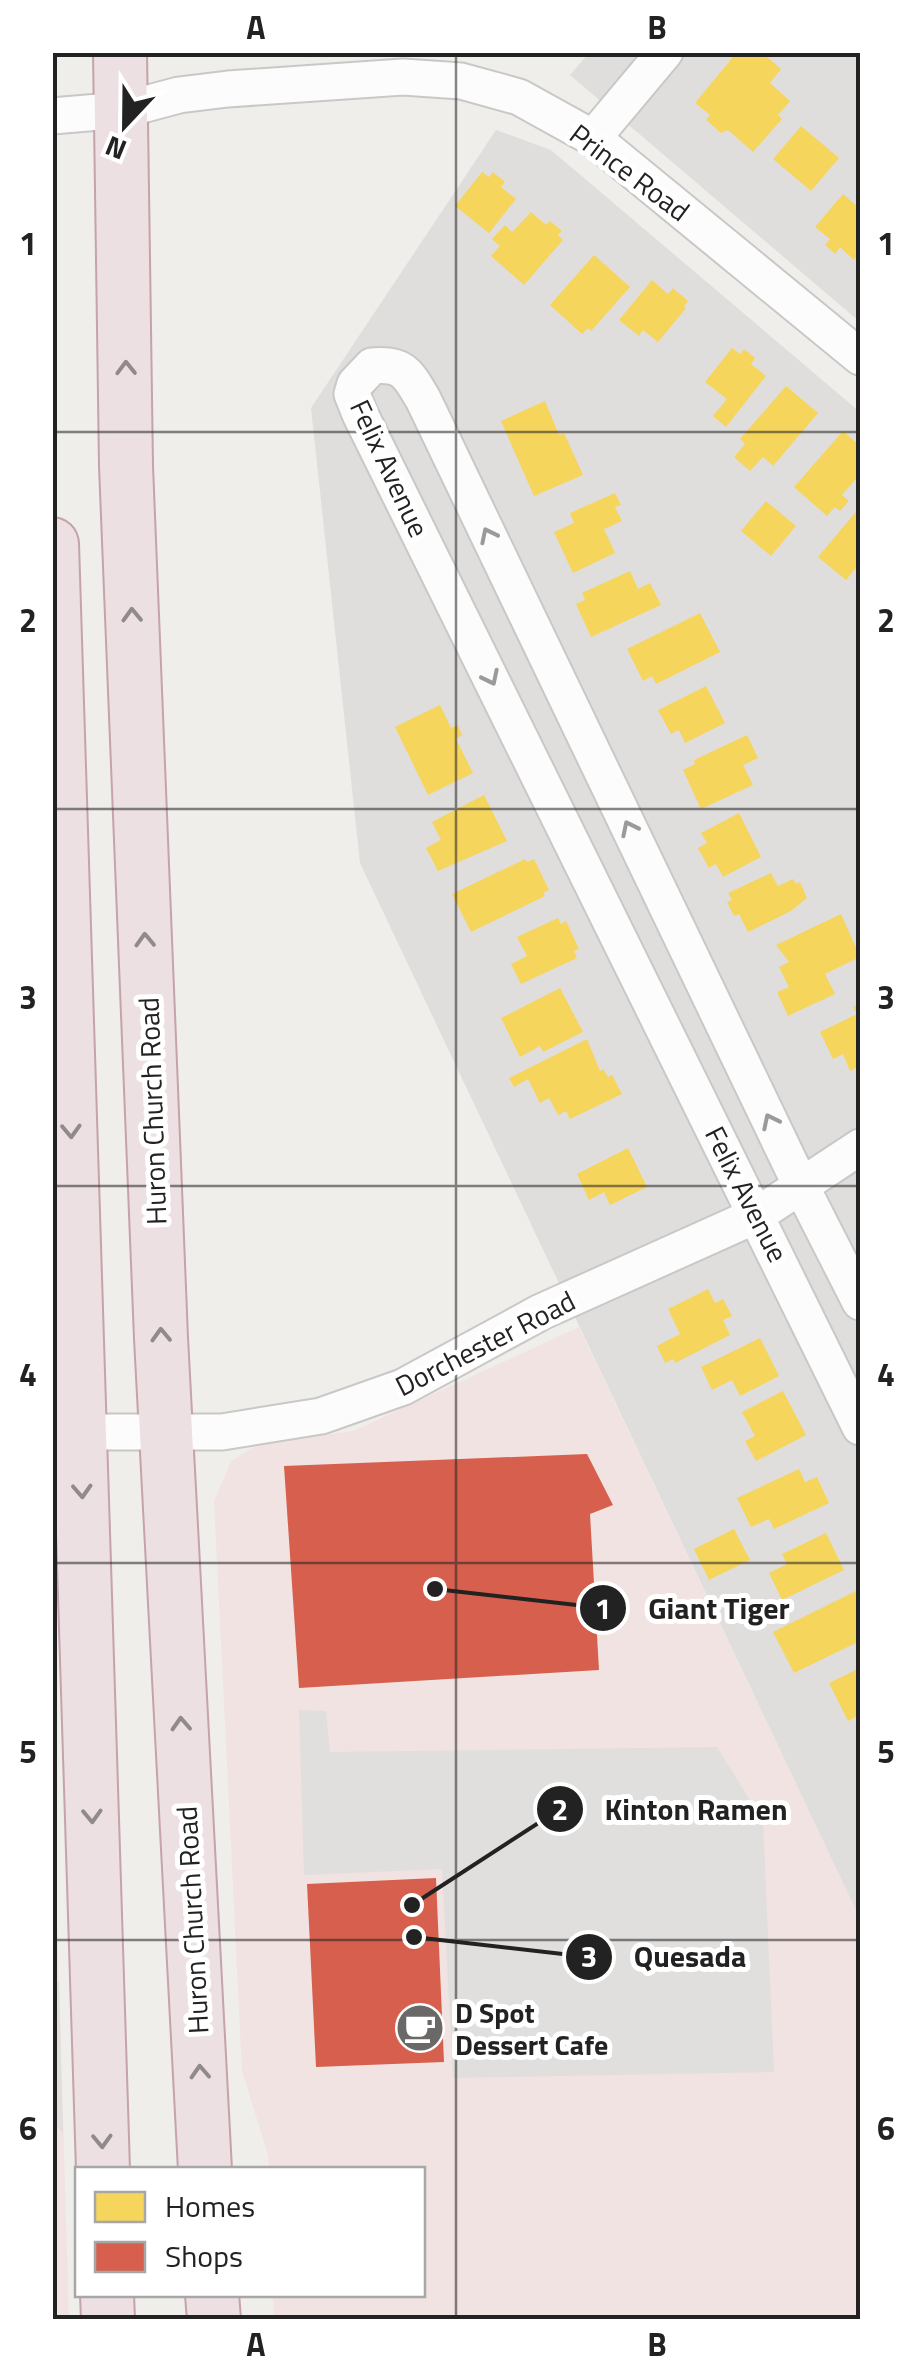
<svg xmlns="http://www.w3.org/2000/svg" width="913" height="2372" font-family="'Titillium Web',sans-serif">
<rect width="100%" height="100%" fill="#f0eeeb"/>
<path fill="#dfdedc" d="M589,53H860V322L570,75Z
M496,130L551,150L860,412V1919L360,863L311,408Z"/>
<path fill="#f1e3e1" d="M579,1327L860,1919V2319H274L273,2295L422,2294V2170L269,2169L268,2155L242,2071L214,1501L231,1461L260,1444L353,1431Z
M52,1780L59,1981L69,2320L52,2319Z"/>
<path fill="#e0dfde" d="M299,1710L326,1711L330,1752L717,1747L763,1821L774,2072L453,2078L442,1869L304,1875Z
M59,1981L63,2132V2133L52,2121V1989Z"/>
<path fill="#f6d55c" d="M737,52H761L781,69L770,83L790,101L778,115L782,119L753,152L728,130L721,133L706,120L710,115L695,103Z
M801,126L839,158L811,191L773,159Z
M482,172L489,177L493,172L505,182L501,187L516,199L489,233L455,206Z
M843,194L860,209V252L854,260L840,247L835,254L825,245L830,239L815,227Z
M531,212L546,225L550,221L562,231L558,235L563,240L524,285L491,256L500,246L492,239L505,225L512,232Z
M594,255L630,287L591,331L588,328L582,334L550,305Z
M652,280L668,294L673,288L688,301L684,306L686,308L658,342L643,330L639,336L619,320Z
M732,348L740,354L744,349L755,358L751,364L766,376L726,427L713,416L727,399L705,382Z
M786,386L818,413L773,466L763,457L750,471L734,457L745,444L740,439Z
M545,401L559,435L564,433L583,475L534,496L501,421Z
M843,431L860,446V474L842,495L849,501L840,511L835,507L827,516L794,487Z
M615,493L621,505L615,507L622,521L604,529L615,553L573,573L554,532L574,523L570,513Z
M766,501L796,526L771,556L741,531Z
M860,507V563L846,580L818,557Z
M630,571L638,589L650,583L661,605L591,637L576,604L585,600L582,593Z
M700,613L720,652L656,684L652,676L643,681L627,649Z
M706,686L725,723L685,743L679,730L671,734L658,710Z
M440,705L451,728L458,725L462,735L456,739L473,773L428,795L395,727Z
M747,735L758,758L743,765L753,785L701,809L683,770L695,764L694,760Z
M484,795L507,841L438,871L426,848L441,840L432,822Z
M739,813L761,857L723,877L716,864L709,868L698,848L707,843L701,833Z
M525,859L527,862L534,859L549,890L543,893L545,896L471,932L452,894Z
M771,873L778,886L793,879L796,884L800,882L807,898L791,911L748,932L739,914L734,916L727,902L732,900L728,893Z
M841,914L860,957L825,974L835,994L788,1016L777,992L789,987L779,967L789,962L776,945Z
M558,918L561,924L566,921L579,949L574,951L577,958L521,984L511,964L527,956L517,937Z
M560,988L583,1032L543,1052L540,1046L520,1057L501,1018Z
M860,1003V1066L850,1071L843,1054L833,1059L820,1032L857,1014L853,1007Z
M587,1039L600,1071L603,1069L608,1077L612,1075L622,1094L570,1119L566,1111L558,1115L549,1098L540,1103L528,1079L514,1087L509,1078Z
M628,1148L647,1187L610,1205L604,1192L589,1200L577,1174Z
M708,1289L715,1303L723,1299L732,1316L723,1320L730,1335L675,1363L673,1359L665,1363L657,1346L680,1334L668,1309Z
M760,1338L779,1376L740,1396L732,1380L712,1390L701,1367Z
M783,1391L806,1435L756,1461L745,1441L755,1436L742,1412Z
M799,1469L805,1482L817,1477L829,1503L774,1529L769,1519L751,1527L737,1498Z
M734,1529L750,1560L709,1580L694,1549Z
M826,1533L844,1570L782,1600L769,1573L787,1564L782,1554Z
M860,1589V1641L794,1673L773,1632Z
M860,1668V1715L848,1721L829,1683Z"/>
<path fill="#d6604d" d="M587,1454L613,1505L590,1514L599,1670L299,1688L284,1466Z
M436,1878L444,2062L316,2067L307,1884Z"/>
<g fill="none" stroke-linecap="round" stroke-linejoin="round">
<g stroke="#c9c8c7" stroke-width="39">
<path id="minor" d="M52,116L123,110L179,95L228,89L403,77L461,81L519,97L593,138L860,357
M593,138L665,52
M860,1302L802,1188L423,399C408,374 404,363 372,366L355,384L352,394L360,414L860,1427
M79,1432H222L321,1416L403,1387L541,1312L757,1215L860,1147"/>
</g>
<g stroke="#c5a2ac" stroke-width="56">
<path id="highway" d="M120,52L126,466L161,1338L205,2170
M52,544L103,2170
M107,2294L108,2320
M212,2294L214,2320"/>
</g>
<use href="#minor" stroke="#fdfcfc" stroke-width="35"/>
<use href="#highway" stroke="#ece0e2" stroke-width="52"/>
</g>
<defs><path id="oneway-chevron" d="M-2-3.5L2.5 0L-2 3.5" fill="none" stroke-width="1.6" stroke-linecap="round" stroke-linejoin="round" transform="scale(2.5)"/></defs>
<g stroke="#918a8c">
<use href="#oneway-chevron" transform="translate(126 368) rotate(-91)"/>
<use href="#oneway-chevron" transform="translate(132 615) rotate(-92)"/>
<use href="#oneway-chevron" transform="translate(145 940) rotate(-92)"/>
<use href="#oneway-chevron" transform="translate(71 1131) rotate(88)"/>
<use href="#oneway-chevron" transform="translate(161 1335) rotate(-92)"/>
<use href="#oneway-chevron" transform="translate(82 1491) rotate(87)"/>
<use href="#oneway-chevron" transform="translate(181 1724) rotate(-93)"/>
<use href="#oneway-chevron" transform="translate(92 1816) rotate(88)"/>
<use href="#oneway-chevron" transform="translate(200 2072) rotate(-93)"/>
<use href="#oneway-chevron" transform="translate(102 2141) rotate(88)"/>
</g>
<g stroke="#9a9a9a">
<use href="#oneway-chevron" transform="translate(488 535) rotate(-116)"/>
<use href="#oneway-chevron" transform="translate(491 678) rotate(64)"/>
<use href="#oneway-chevron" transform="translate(629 828) rotate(-116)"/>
<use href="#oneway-chevron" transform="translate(770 1121) rotate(-116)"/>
</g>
<path fill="none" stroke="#222" stroke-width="2.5" stroke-opacity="0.55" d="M456,52V2320M52,432H860M52,809H860M52,1186H860M52,1563H860M52,1940H860"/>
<defs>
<g id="cafe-disc" transform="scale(2.5)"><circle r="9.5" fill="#6a6968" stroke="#fff"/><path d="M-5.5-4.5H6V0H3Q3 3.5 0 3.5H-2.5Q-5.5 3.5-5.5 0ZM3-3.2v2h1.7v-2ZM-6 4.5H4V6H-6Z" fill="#fff"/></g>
</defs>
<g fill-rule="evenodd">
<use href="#cafe-disc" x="420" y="2028"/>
</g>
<g text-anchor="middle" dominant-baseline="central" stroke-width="10" stroke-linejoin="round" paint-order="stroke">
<g font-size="28" fill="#222" stroke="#fff">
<text transform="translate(630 172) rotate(37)">Prince Road</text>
<text transform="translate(390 468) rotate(65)">Felix Avenue</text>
<text transform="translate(152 1111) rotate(-92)">Huron Church Road</text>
<text transform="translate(747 1194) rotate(63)">Felix Avenue</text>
<text transform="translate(485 1343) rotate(-27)">Dorchester Road</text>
<text transform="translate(192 1920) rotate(-93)">Huron Church Road</text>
</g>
<g font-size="28" font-weight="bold" fill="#222" stroke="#fff" text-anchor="start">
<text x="455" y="2012">D Spot<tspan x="455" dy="32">Dessert Cafe</tspan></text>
</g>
</g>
<path fill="none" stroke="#222" stroke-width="4" d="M435 1589L603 1608M412 1905L560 1809M414 1937L589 1957"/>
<g fill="#222" stroke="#fff" stroke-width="4">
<circle cx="435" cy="1589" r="10"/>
<circle cx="412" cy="1905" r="10"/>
<circle cx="414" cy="1937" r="10"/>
<circle cx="603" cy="1608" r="25"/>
<circle cx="560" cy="1809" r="25"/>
<circle cx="589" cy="1957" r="25"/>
</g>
<g font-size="30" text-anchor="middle" font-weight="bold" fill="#fff">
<text x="603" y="1619">1</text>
<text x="560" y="1820">2</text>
<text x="589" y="1967">3</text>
</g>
<g font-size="30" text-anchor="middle" font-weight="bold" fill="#222" stroke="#fff" stroke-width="10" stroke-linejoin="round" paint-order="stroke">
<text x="719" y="1619">Giant Tiger</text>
<text x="696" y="1820">Kinton Ramen</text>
<text x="690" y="1967">Quesada</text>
</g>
<rect width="913" height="2372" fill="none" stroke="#ffffff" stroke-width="110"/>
<rect x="75" y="2167" width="350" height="130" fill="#ffffff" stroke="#a7a7a7" stroke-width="2.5"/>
<rect x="95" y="2192" width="50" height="30" fill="#f6d55c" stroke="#a7a7a7" stroke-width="2.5"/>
<text x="165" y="2217" font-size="30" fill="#222222">Homes</text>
<rect x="95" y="2242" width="50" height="30" fill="#d6604d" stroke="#a7a7a7" stroke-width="2.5"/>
<text x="165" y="2267" font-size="30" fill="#222222">Shops</text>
<g transform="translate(125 125) rotate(202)" stroke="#ffffff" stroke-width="8" paint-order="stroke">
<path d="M0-8L18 38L0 25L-18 38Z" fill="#222222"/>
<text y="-15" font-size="28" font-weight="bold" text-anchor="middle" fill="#222222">N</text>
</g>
<rect x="55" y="55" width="803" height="2262" fill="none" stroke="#222" stroke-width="4"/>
<g font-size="32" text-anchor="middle" font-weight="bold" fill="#222">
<text x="256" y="39">A</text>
<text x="657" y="39">B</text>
<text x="28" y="255">1</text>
<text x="886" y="255">1</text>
<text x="28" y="632">2</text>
<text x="886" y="632">2</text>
<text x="28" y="1009">3</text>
<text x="886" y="1009">3</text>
<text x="28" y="1386">4</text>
<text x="886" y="1386">4</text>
<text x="28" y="1763">5</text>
<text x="886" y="1763">5</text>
<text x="28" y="2140">6</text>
<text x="886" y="2140">6</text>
<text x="256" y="2356">A</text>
<text x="657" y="2356">B</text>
</g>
</svg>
